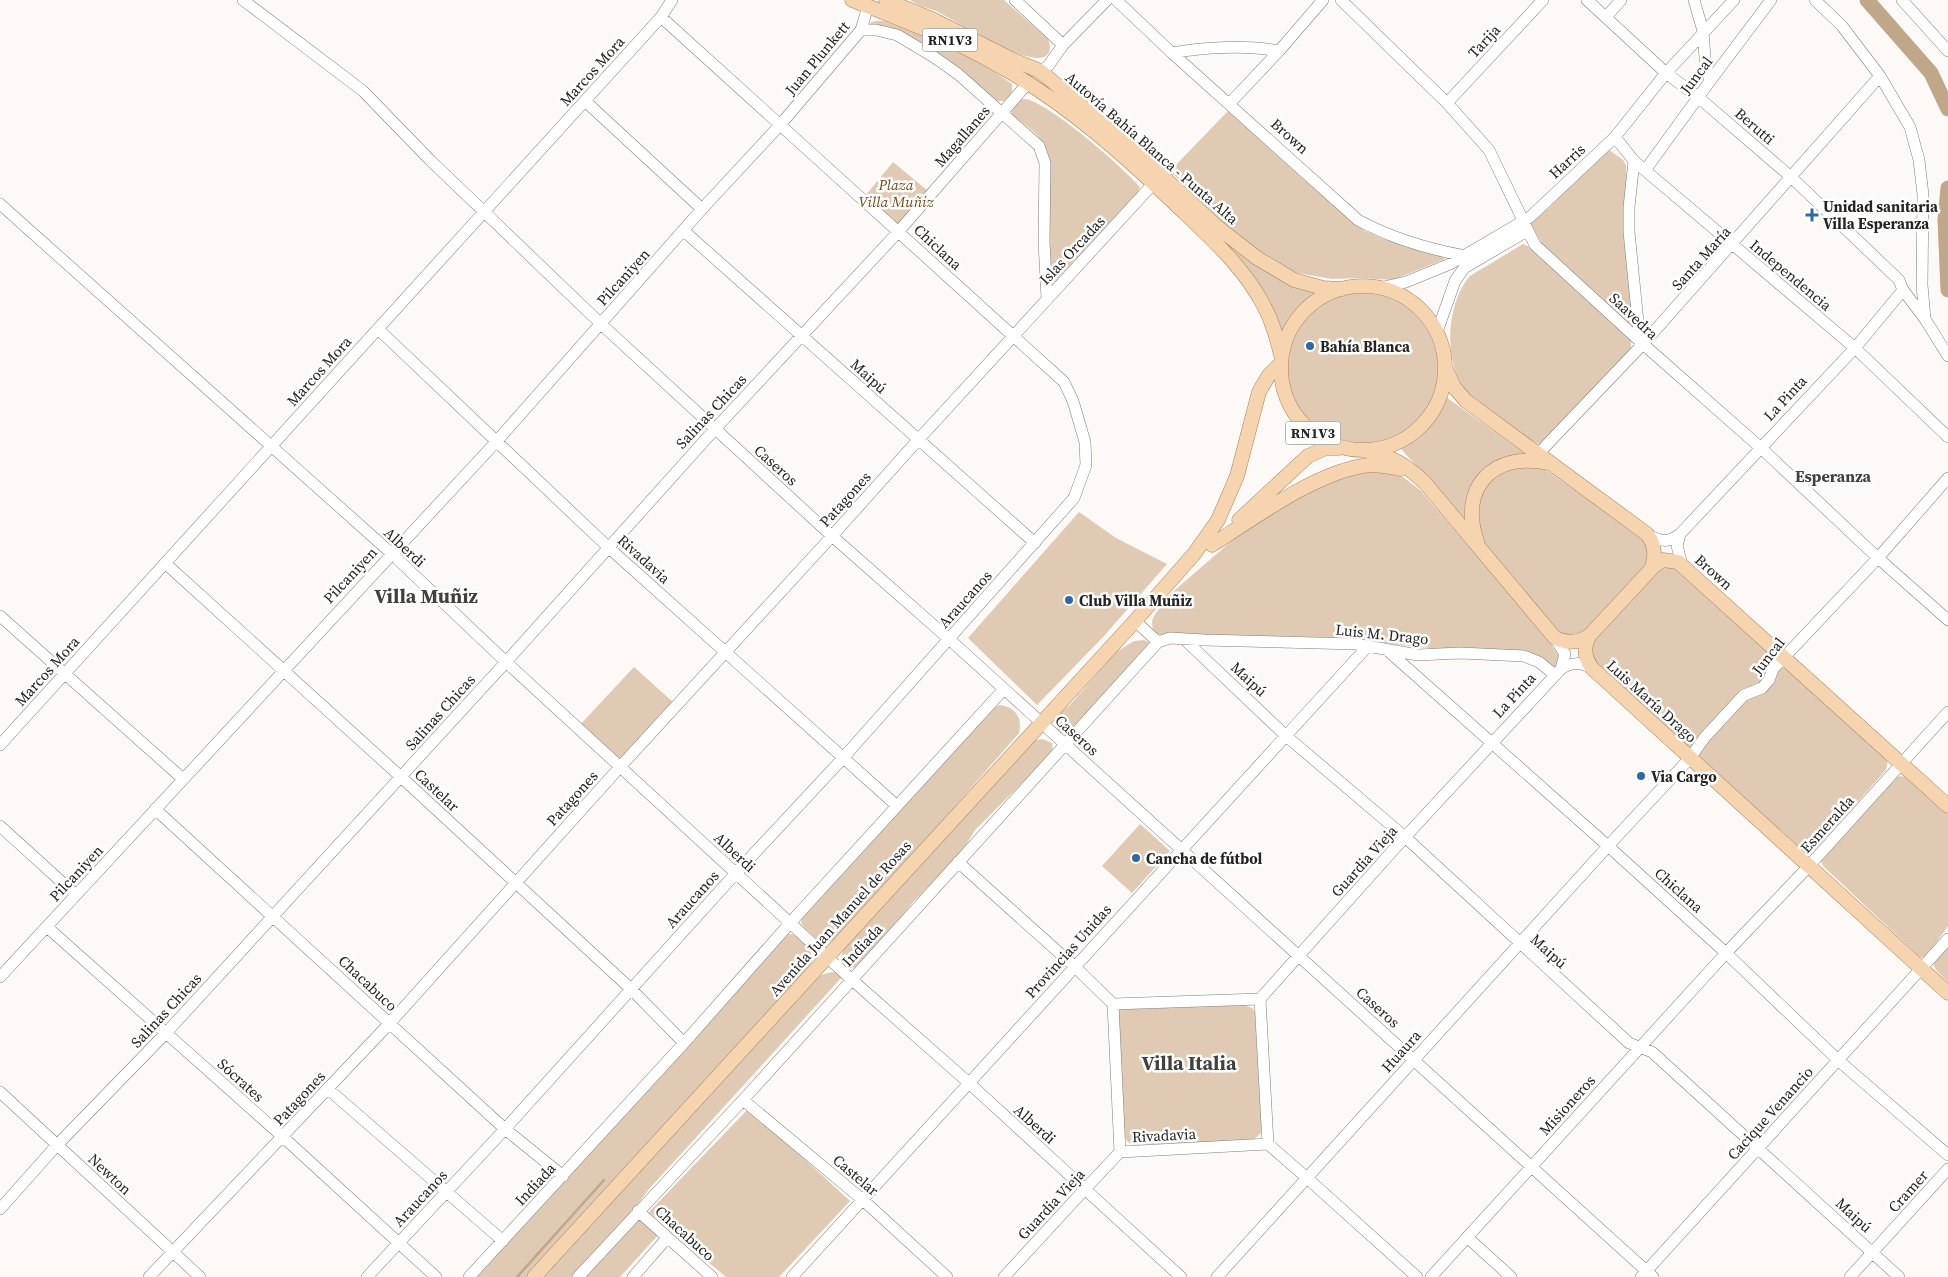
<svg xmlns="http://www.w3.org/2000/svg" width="1948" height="1277" font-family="'Source Serif 4',serif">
<rect width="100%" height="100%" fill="#fcf9f6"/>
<path fill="#e0cab3" d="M862,0H873L914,16L1017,67L1037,79L1075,106L1215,231L1321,292L1300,307L1282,337C1277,308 1263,288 1244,266L1076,111Z
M910,0H1004L1048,39C1050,44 1051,49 1048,54C1034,72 958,22 942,14C932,8 919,7 910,0Z
M876,21H884C929,38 973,55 1012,84V93L1008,101H997C962,80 909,28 870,24L871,22Z
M1024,99C1045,99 1125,169 1140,187L1137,195L1054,282L1049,275V158C1045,137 1028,127 1012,115L1011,109L1017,101Z
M1229,110L1301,177L1352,221L1365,231L1381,238L1442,256L1445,259L1393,280L1362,278L1332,279L1292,272L1235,235L1170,171Z
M1608,149L1623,160L1626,165L1633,329L1542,244L1529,221L1549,208L1602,151Z
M893,162L928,191L898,225L866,195Z
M1523,244L1528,246L1631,340V349L1540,444C1526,440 1513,429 1501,420C1488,410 1474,401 1464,388C1443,359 1447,302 1470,276Z
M1286 369a76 76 0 1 1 152 0a76 76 0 1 1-152 0Z
M1446,397L1524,453L1525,456L1501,461L1467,521L1401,449L1402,445C1422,434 1438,419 1446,397Z
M1505,467L1543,468L1644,539L1647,543L1649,562L1586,633C1576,636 1568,637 1559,632L1482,540L1479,534L1478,494Z
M1371,469L1399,474L1420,490L1544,634L1559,656L1556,668L1543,660L1434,652L1430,648L1323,637L1161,635L1153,632L1152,621L1154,616L1168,596L1249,526L1325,482Z
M1079,512L1116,538L1167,564L1104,636L1037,705L968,638Z
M1662,567L1676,568L1771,652L1768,675L1693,752L1592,660L1591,642Z
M1144,640L1150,643L1071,731L1059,734L1056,729V719L1060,713L1070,705L1116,652L1134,641Z
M634,667L674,703L620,763L578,727Z
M1783,668L1788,669L1888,760L1886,770L1815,850L1809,854L1804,852L1699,756C1702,733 1761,686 1780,669Z
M1000,705C1015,707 1023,718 1019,733L876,897L834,941L824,942L818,940L803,926L801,922V914L995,707Z
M1042,739L1052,743L1053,752L975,830L962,852L912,903L897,923L858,967C849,969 845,967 841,958L844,946L1029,745L1036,740Z
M1901,776L1909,778L1948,814V926L1926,958L1920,957L1823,866L1821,861L1897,777Z
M1140,824L1170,851L1132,893L1102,866Z
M788,934C802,933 813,949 812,961L809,966L528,1277H477L784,936Z
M1948,945V982L1936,970L1933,964Z
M832,972L838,973L842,977L649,1189L628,1217L573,1277H543L813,983L821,975Z
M1245,1005L1252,1008L1255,1012L1262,1130L1260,1134L1253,1140L1135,1145C1128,1143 1126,1141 1124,1134L1118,1013L1120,1009L1125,1007Z
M749,1108L850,1201L779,1277H726L649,1212Z
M640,1218L659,1234L620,1277H586Z"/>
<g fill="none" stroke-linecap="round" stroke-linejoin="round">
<path stroke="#c1a78a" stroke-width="2.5" d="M517,1277L604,1180"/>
<path stroke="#c1a78a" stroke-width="15" d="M1867,0L1931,73L1948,109
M1948,188L1945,220L1948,290"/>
<g stroke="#817e7c" stroke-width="12">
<path id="minor" d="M243,0L363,91L430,160L601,324L832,536L949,639L1653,1277
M1015,0L1063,45
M1116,0L1172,53L1358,220C1391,238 1428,249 1466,256
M1341,0L1447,103L1489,150L1535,245L1643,344L1761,448L1878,558L1948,620
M1587,0L1666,73L1698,97L1791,177L1899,280L1903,290L1855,348L1680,534C1669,543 1660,542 1647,534
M1694,0L1703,31L1705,58L1710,81
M1815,0L1842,26L1880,76L1910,127L1919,160L1923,195L1922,285L1925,319L1948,356
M1902,0L1948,51
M1606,17L1621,0
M861,30H876L897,35L934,57L958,74L1039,146L1045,163L1044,242L1047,298
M1172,53C1204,47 1246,45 1279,51
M1040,71L1048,66L1063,45L1107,0
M585,101L702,209
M1447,103L1543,0
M1229,104L1279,51L1323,0
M1615,137L1634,161L1855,348L1948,437
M1634,161L1629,207V232L1640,342
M1646,169L1710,81L1771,0
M0,204L391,553L506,662L851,979L969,1083L1181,1277
M684,231L1035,543
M1379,288L1406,282L1450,264L1530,217L1615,137L1666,73L1734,0
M1903,290L1925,319
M378,329L608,547L896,805
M1437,332L1455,281L1464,268L1527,231
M1538,454L1643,344L1880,76
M1680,534L1677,546L1682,564
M165,563L401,777L631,989L684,1043
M0,616L183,779
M1135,621L1158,642
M1555,638L1565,654L1561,669
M1184,639L1285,735L1405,837L1629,1043L1652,1052L1899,1277
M1387,650L1608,846L1726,953L1839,1061L1948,1155
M0,745L661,17L672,0
M155,809L505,1129L563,1176
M0,826L76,895
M958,862L1075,967L1113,1004L1120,1152
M47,927L283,1137L436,1277
M0,977L496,442L702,209L780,125L861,30L868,6
M1260,999L1405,837L1561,669C1572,662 1580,662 1592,668
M1260,999L1268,1144
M1113,1004L1260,999
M328,1089L503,1241
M0,1092L200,1277
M743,1100L863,1200L947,1277
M1120,1152L1268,1144L1307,1178L1417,1277
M0,1209L57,1145L166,1033L506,662L715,429L899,231L1028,83
M638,1211L712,1277
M1467,1237L1511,1277
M149,1277L389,1024L620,767L832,536L918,440L1153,184
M367,1277L505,1129L736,873L844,757L1074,498L1086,465L1085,442L1073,401L1064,382L661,17
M469,1277L684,1043L790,923L1004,689
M578,1277L743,1100L1158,642L1170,638L1204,640L1356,644L1418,655L1460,653L1524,656L1539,662L1555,675
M633,1277L667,1238
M792,1277L1367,647
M1004,1277L1085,1189L1120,1152
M1217,1277L1608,846L1690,758L1705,737L1744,695L1762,688L1769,680L1773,669L1878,558L1948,478
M1431,1277L1726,953L1809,866L1948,712
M1641,1277L1948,939
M1850,1277L1948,1169"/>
</g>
<g stroke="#a8845b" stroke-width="15">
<path id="major" d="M852,0C903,20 956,40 1003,68C1065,103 1118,150 1169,198C1204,232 1243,264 1265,308C1273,323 1277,339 1281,355
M886,0L934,20L1011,59L1040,71L1130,146L1216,226L1257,258L1294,280L1323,288L1342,289
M1281 368a82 82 0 1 1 164 0a82 82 0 1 1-164 0Z
M1446,369L1454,387L1466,401L1647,534C1655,545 1656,555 1652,567
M1370,452C1392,456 1409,467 1425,483L1555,638C1568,644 1579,643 1590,635
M1239,520L1308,456L1326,448H1339
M1477,541C1458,487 1494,451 1548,463
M1212,545C1254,518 1312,475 1362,466C1375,464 1387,466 1400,469
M1948,806L1678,562L1663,560L1655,565L1590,635C1583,647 1584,657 1592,668L1948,993
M534,1277L1135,621L1194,554L1218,520L1237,476L1259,392L1269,375L1280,364"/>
</g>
<use href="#minor" stroke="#fff" stroke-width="11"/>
<use href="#major" stroke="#f5d4af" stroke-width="14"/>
</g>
<g fill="#2c6aa1" stroke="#fff" stroke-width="2">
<path d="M1809.5 207.5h5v5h5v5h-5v5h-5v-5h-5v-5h5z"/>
<circle cx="1310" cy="346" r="5"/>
<circle cx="1069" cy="600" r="5"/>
<circle cx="1641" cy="776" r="5"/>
<circle cx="1136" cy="858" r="5"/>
</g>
<g text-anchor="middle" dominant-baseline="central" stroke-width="5" stroke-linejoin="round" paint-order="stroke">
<g fill="#fff" stroke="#666564" stroke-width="1">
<rect x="922.5" y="28.5" width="55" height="23" rx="4"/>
<rect x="1285.5" y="421.5" width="55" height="23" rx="4"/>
</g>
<g font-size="14" font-weight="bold" fill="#242322">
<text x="950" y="40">RN1V3</text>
<text x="1313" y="433">RN1V3</text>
</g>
<g font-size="15" fill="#242322" stroke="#fff">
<text transform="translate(1484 41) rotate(-47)">Tarija</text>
<text transform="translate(817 58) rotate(-50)">Juan Plunkett</text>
<text transform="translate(592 71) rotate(-48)">Marcos Mora</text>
<text transform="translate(1696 75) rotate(-53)">Juncal</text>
<text transform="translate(1755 126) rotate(41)">Berutti</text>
<text transform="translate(962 136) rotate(-49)">Magallanes</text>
<text transform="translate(1290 136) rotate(42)">Brown</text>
<text transform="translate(1152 148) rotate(41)">Autovía Bahía Blanca - Punta Alta</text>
<text transform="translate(1567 161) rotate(-43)">Harris</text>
<text transform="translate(938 247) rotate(43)">Chiclana</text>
<text transform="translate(1072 250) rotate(-47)">Islas Orcadas</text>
<text transform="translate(1701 258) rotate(-48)">Santa María</text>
<text transform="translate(1791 275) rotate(40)">Independencia</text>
<text transform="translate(623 277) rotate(-48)">Pilcaniyen</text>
<text transform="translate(1634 316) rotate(43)">Saavedra</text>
<text transform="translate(319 371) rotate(-48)">Marcos Mora</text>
<text transform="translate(869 376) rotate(42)">Maipú</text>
<text transform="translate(1785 398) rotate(-47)">La Pinta</text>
<text transform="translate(711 411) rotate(-47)">Salinas Chicas</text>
<text transform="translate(776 465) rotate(42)">Caseros</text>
<text transform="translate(845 499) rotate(-48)">Patagones</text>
<text transform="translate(405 547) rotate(43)">Alberdi</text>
<text transform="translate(644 559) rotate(42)">Rivadavia</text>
<text transform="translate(1714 572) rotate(42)">Brown</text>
<text transform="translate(350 575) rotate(-47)">Pilcaniyen</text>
<text transform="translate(965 599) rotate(-48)">Araucanos</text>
<text transform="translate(1382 634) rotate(6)">Luis M. Drago</text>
<text transform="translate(1768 656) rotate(-52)">Juncal</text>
<text transform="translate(47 671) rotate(-48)">Marcos Mora</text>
<text transform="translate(1249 679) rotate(43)">Maipú</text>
<text transform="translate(1514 695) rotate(-47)">La Pinta</text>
<text transform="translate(1652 701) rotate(42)">Luis María Drago</text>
<text transform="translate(440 712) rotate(-48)">Salinas Chicas</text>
<text transform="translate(1077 735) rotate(42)">Caseros</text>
<text transform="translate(437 790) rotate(43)">Castelar</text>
<text transform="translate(572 798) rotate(-48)">Patagones</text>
<text transform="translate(1827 824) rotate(-48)">Esmeralda</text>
<text transform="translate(735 852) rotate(43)">Alberdi</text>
<text transform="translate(1364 861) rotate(-48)">Guardia Vieja</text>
<text transform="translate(76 873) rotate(-47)">Pilcaniyen</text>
<text transform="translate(1679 890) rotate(42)">Chiclana</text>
<text transform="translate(692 899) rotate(-48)">Araucanos</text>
<text transform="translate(840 918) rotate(-48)">Avenida Juan Manuel de Rosas</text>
<text transform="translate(862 945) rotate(-47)">Indiada</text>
<text transform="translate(1068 951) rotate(-48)">Provincias Unidas</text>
<text transform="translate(1549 951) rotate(42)">Maipú</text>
<text transform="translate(368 983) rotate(43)">Chacabuco</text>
<text transform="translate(1378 1007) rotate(42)">Caseros</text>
<text transform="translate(166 1010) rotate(-47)">Salinas Chicas</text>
<text transform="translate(1401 1051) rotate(-48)">Huaura</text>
<text transform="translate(241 1080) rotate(42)">Sócrates</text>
<text transform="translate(299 1098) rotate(-47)">Patagones</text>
<text transform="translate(1567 1105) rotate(-48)">Misioneros</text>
<text transform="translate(1770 1113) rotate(-48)">Cacique Venancio</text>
<text transform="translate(1035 1124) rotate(42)">Alberdi</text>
<text transform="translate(1164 1135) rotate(-3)">Rivadavia</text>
<text transform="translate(110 1174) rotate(43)">Newton</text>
<text transform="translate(856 1175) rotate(40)">Castelar</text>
<text transform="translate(535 1184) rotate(-47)">Indiada</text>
<text transform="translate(1908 1191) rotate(-48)">Cramer</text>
<text transform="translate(420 1198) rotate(-47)">Araucanos</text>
<text transform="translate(1051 1204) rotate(-47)">Guardia Vieja</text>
<text transform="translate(1854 1215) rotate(43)">Maipú</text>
<text transform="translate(685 1233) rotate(42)">Chacabuco</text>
</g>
<g font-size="15" font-style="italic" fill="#734d1e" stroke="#fff">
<text x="896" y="184">Plaza<tspan x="896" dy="17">Villa Muñiz</tspan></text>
</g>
<g font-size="15" font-weight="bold" fill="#242322" stroke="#fff" text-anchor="start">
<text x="1823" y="206">Unidad sanitaria<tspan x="1823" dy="17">Villa Esperanza</tspan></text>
<text x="1320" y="346">Bahía Blanca</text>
<text x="1079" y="600">Club Villa Muñiz</text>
<text x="1651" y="776">Via Cargo</text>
<text x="1146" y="858">Cancha de fútbol</text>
</g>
<g font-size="16" font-weight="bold" fill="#42403e" stroke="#fff">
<text x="1833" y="476">Esperanza</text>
</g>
<g font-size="20" font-weight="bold" fill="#42403e" stroke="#fff">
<text x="426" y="596">Villa Muñiz</text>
<text x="1189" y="1063">Villa Italia</text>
</g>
</g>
</svg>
